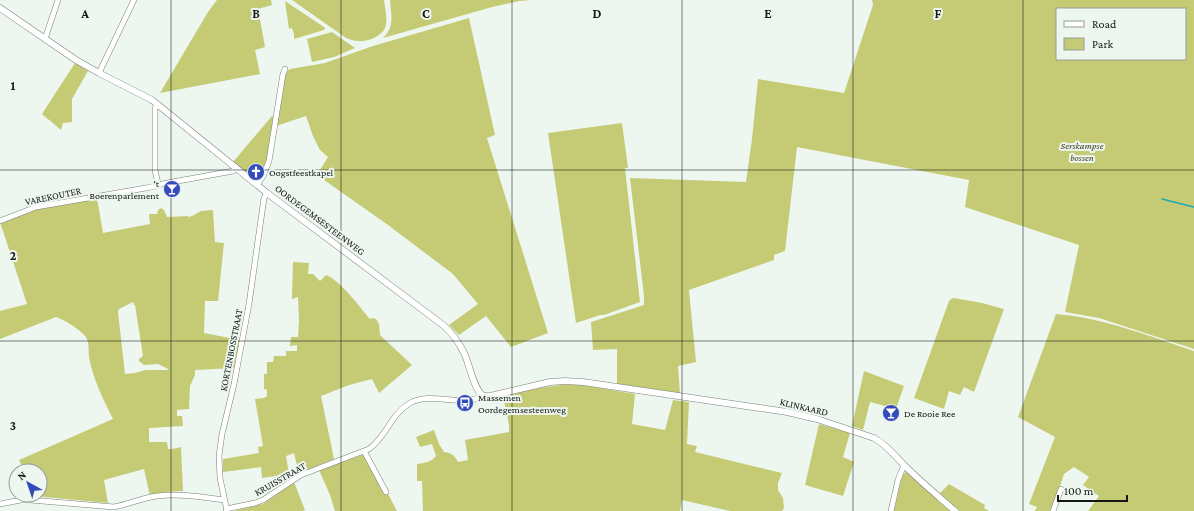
<svg xmlns="http://www.w3.org/2000/svg" width="1194" height="511" font-family="'Crimson Pro',serif">
<rect width="100%" height="100%" fill="#edf7f0"/>
<path fill="#c5cb75" fill-rule="evenodd" d="M217,0H271L272,5L258,9L265,47L255,50L260,74L160,93L208,12Z
M292,0H384C385,9 388,20 385,28C381,37 366,42 358,41C354,41 350,39 346,38Z
M390,0H530L519,1L492,7L383,38C395,27 391,15 390,0Z
M872,0H1194V349L1099,318L1065,312L1079,245L965,207L969,180L797,147L785,251L774,255V260L689,290L696,362L678,366L680,394L617,384V349L593,350L591,322L644,305V296L630,178L746,182L752,139L758,79L844,93L873,5ZM1057,9H1185V59H1057Z
M285,1L324,27L325,28L324,30L294,39V34L292,28L289,29Z
M469,18L495,135L487,138L548,333L511,347L486,316L459,335L449,325L478,304L453,274L388,225L317,175L328,157L320,150L313,136L306,116L276,126L285,76L287,71L290,69L325,63L373,46Z
M332,32L355,48L334,57L312,62L307,39Z
M75,63L88,71L72,99V122L63,123L61,130L42,114Z
M272,116L275,118C272,136 269,166 258,180H256L233,162Z
M622,123L628,168H625L640,302L604,315H600L576,323L548,133Z
M97,198L103,233L150,224L149,214H157L158,210L161,208L164,210L167,217L188,216V217L192,216L201,211L213,210L215,242L224,243L218,301H205L204,333L240,340L234,368L195,370V375L190,386L189,409L177,410V416H182L183,426L149,428V442H167L168,449H172L181,447L183,491L166,492L150,496L144,469L104,480L108,503L34,496L32,495H40V471H24L19,460L113,419C103,399 93,379 89,357C88,350 90,342 85,336C79,329 65,320 56,317L0,339V311L27,304L0,222L33,209ZM133,302L134,305H135L143,356L139,359V361L144,365L158,364L168,369V370H145L135,373L125,374L118,312L119,309Z
M293,262L309,263L308,274H313L320,281L326,275C341,281 359,306 370,319L373,318L376,319L379,324L380,335L412,365L379,393L372,379L349,385L321,396L334,459L299,474L294,453L286,456L290,480L284,484L282,475L262,478L261,467L223,472V459L259,453L258,447L263,446L255,399L264,398L267,396V390L264,389V374H267V362H273L274,356H286V351H297V345L290,346L291,337H298L299,320L298,297L292,299Z
M954,298L982,303L1004,309L974,392L964,387L960,395L949,391L944,409L914,398L949,301L951,299Z
M1056,314C1104,318 1149,336 1194,351V511H1088L1099,496L1083,485L1089,477L1074,467L1064,474L1052,511H1035L1037,507L1029,504L1055,437L1018,417Z
M864,371L904,386L896,409L870,402L863,430L852,426Z
M567,384L582,385L635,394L632,424L665,430L673,400L689,402L687,444L697,446L695,452L782,473L778,483V490L783,498L784,508L782,511H730L682,500L680,511H423L422,481H417V464C425,463 431,462 436,456L432,444L420,447L416,437L434,430L439,444L444,452C452,453 454,455 458,462L468,460L465,440L509,432V425L503,396L533,389Z
M819,424L850,433L843,457L854,462L843,496L805,485Z
M362,455H364L385,495L388,494L397,511H335L330,495L319,470Z
M907,472L910,473L952,511H894L902,476L904,473Z
M294,482L305,510L303,511H233L263,504Z
M949,484L985,505L984,508L989,511H960L940,493Z"/>
<g fill="none" stroke-linecap="round" stroke-linejoin="round">
<path stroke="#1dabb5" stroke-width="1.5" d="M1162,199L1194,207"/>
<g stroke="#78817b" stroke-width="6">
<path id="minor" d="M45,39L58,0
M99,73L134,0
M157,104L155,109V170L158,184
M257,185L263,176L269,161L283,74L285,69
M0,221L36,207L146,188C154,187 159,184 167,183L233,171L236,167
M364,451L386,492
M0,504L21,500H30L114,507C129,504 142,498 157,496C179,493 202,497 224,500
M226,509L255,503L263,500L301,475L369,449C386,437 391,414 410,403C431,391 463,408 483,396
M227,511L220,478L219,456L222,434L234,384L249,304L264,198L267,193
M891,511L898,480L904,465
M1053,511L1061,489"/>
</g>
<g stroke="#78817b" stroke-width="7">
<path id="tertiary" d="M0,8L76,60L99,73L152,100L267,193L443,325C452,333 459,342 464,353C470,365 473,388 483,396H490L550,382L565,381L583,382L787,412L817,419L874,438C887,445 894,455 904,465C920,481 938,496 955,511"/>
</g>
<use href="#minor" stroke="#fff" stroke-width="5"/>
<use href="#tertiary" stroke="#fff" stroke-width="6"/>
</g>
<path fill="none" stroke="#141715" stroke-width="1" stroke-opacity="0.55" d="M171,0V511M341,0V511M512,0V511M682,0V511M853,0V511M1023,0V511M0,170H1194M0,341H1194"/>
<defs>
<g id="church-disc" transform="scale(0.9)"><circle r="9.5" fill="#344bbc" stroke="#edf7f0"/><path d="M-1.2-6h2.4v3.5h3.3v2.4h-3.3V6h-2.4V-.1h-3.3v-2.4h3.3Z" fill="#fff"/></g>
<g id="bar-disc" transform="scale(0.9)"><circle r="9.5" fill="#344bbc" stroke="#edf7f0"/><path d="M-6-5H6L.8 .8V4.5H3.5V6h-7V4.5H-.8V.8Z" fill="#fff"/></g>
<g id="bus-disc" transform="scale(0.9)"><circle r="9.5" fill="#344bbc" stroke="#edf7f0"/><path d="M-5-6H5V4H4V6H2V4H-2V6H-4V4H-5ZM-3.5-4V0h7V-4ZM-3.5 1.2v1.5H-2V1.2ZM2 1.2v1.5H3.5V1.2Z" fill="#fff"/></g>
</defs>
<g fill-rule="evenodd">
<use href="#church-disc" x="256" y="172"/>
<use href="#bar-disc" x="172" y="189"/>
<use href="#bus-disc" x="465" y="403"/>
<use href="#bar-disc" x="891" y="413"/>
</g>
<g text-anchor="middle" dominant-baseline="central" stroke-width="4" stroke-linejoin="round" paint-order="stroke">
<g font-size="10" font-style="italic" fill="#3b3e19" stroke="#edf7f0">
<text x="1082" y="145">Serskampse<tspan x="1082" dy="12">bossen</tspan></text>
</g>
<g font-size="10" fill="#141715" stroke="#edf7f0" text-anchor="start">
<text x="269" y="172">Oogstfeestkapel</text>
<text x="159" y="183" text-anchor="end">'t<tspan x="159" dy="12">Boerenparlement</tspan></text>
<text x="478" y="397">Massemen<tspan x="478" dy="12">Oordegemsesteenweg</tspan></text>
<text x="904" y="413">De Rooie Ree</text>
</g>
<g font-size="10" fill="#141715" stroke="#edf7f0">
<text transform="translate(53 196) rotate(-12)">VAREKOUTER</text>
<text transform="translate(320 220) rotate(37)">OORDEGEMSESTEENWEG</text>
<text transform="translate(231 350) rotate(-79)">KORTENBOSSTRAAT</text>
<text transform="translate(804 407) rotate(13)">KLINKAARD</text>
<text transform="translate(280 479) rotate(-30)">KRUISSTRAAT</text>
</g>
</g>
<g font-size="13" text-anchor="middle" font-weight="bold" fill="#141715" stroke="#edf7f0" stroke-width="4" stroke-linejoin="round" paint-order="stroke">
<text x="85" y="18">A</text>
<text x="256" y="18">B</text>
<text x="426" y="18">C</text>
<text x="597" y="18">D</text>
<text x="768" y="18">E</text>
<text x="938" y="18">F</text>
<text x="13" y="90">1</text>
<text x="13" y="260">2</text>
<text x="13" y="430">3</text>
</g>
<rect x="1056" y="8" width="130" height="52" fill="#edf7f0" stroke="#969d98"/>
<rect x="1064" y="21" width="20" height="6" fill="#ffffff" stroke="#969d98"/>
<text x="1092" y="28" font-size="12" fill="#141715">Road</text>
<rect x="1064" y="38" width="20" height="12" fill="#c5cb75" stroke="#969d98"/>
<text x="1092" y="48" font-size="12" fill="#141715">Park</text>
<g transform="translate(28 483) rotate(320)"><circle r="19" fill="#edf7f0" stroke="#969d98"/>
<path d="M0-3L7 15L0 10L-7 15Z" fill="#344bbc"/>
<text y="-6" font-size="11" font-weight="bold" text-anchor="middle" fill="#141715">N</text>
</g>
<path d="M1058 495v6h69v-6" fill="none" stroke="#141715" stroke-width="2"/>
<text x="1064" y="495" font-size="12" fill="#141715" stroke="#edf7f0" stroke-width="3" paint-order="stroke">100 m</text>
</svg>
